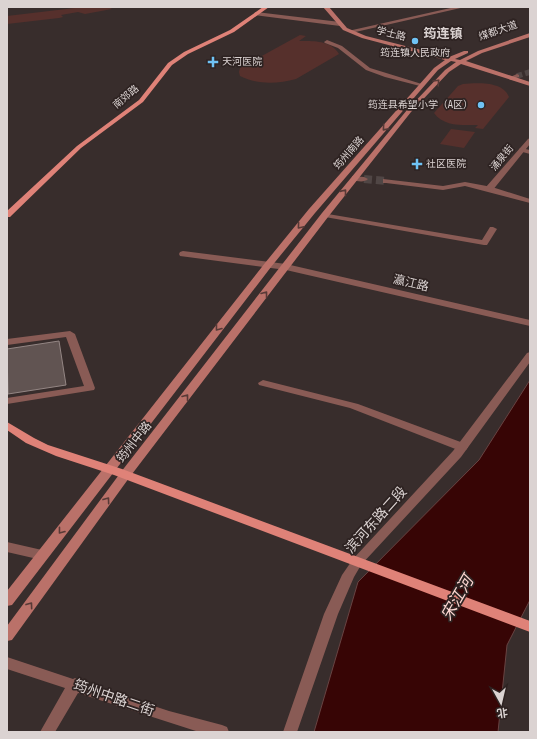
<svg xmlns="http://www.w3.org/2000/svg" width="537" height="739" font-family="'Fira Sans Condensed','Noto Sans SC',sans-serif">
<rect width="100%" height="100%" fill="#382d2c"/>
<path fill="#56302c" d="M83,7H108L112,9L85,14L78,12L61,15L63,17L59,18L7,24V16Z
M300,35L306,36L299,41C313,41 331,40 339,54L296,79C278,84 257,85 240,76L239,72L240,68Z
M463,84C477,83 503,81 509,97L483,129L475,128L478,125C463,125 444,127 434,113L458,86Z
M451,129L475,132L464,148L440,144Z"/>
<path fill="#370505" stroke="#684342" d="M530,380V600L507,645L498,732H314L358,582L479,460Z"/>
<path fill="#615452" stroke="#948684" d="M59,341L66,385L8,394L7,349Z"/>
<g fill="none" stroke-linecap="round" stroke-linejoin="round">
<path stroke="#504645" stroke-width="5.5" stroke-dasharray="5.5 3" stroke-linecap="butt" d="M517,76L530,72"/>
<path stroke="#504645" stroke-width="8" stroke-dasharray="8 4" stroke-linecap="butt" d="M364,179L386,181"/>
<path fill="#895b55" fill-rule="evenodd" d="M455,7H465L351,33L348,31Z
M256,12L340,22L343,24L340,26L254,15V13Z
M327,40L342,46L370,68L425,85L420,86L385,77L366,70L338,48L325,43L324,42Z
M517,74L519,75V77L511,80L508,78Z
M521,148L530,150V154L519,151V149Z
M352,176L364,177L368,179C364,183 357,181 352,180Z
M383,179L443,186L465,182L492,187L530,199V203L465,186L443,190L386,183H383Z
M322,213L482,240L490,227H493L497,229L487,245H484L325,217H322Z
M70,331L75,334L95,388L94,390L7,404V398L84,386L66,337L7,345V339Z
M263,380L358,404L466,444L468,447L466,450H458L350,408L259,385L258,383Z
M7,542L42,550L46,552L48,555L46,558L42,560L7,552Z
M7,657L73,679L75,678L81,682L169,711L222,725L227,727L229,732H199L78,693L55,732H40L65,688L7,669Z"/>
<path fill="#895b55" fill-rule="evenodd" d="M530,138V144L492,191H486V187L528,139Z
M183,251L286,264L530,320V326L286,270L180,256L179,254L180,252Z
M530,352V362L461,457L361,565L354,577L338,614L297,732H283L324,614L342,575L353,559L453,451L527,353Z"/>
<path fill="#ba7169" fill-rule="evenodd" d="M323,7H329L347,28L366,36L449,57L464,51H468V53L455,59L460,60L478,51L530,33V37L482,53L466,61L530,82V86L461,64L449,72L411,112L328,217L129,478L12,640L7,641V626L121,472L322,213L407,110L445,70L456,62L451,61L438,70L315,213L271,267L12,605L7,606V591L265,263L309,209L434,68L445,60L362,38L343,30Z"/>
<path fill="#df8278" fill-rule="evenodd" d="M263,7H269L234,32L188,54L172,65L143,102L81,148L10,217H7V211L77,146L139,100L168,63L184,52L230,30Z
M7,422L34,438L48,445L122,469L530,621V632L114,475L56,456L26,443L7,430Z"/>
</g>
<defs><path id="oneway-chevron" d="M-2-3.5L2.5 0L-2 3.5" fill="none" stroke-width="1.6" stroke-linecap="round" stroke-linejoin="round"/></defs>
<g stroke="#583a37">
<use href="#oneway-chevron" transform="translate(437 82) rotate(-47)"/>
<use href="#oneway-chevron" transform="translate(385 128) rotate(131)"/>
<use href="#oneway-chevron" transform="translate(344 192) rotate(-51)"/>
<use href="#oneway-chevron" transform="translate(300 226) rotate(130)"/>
<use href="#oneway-chevron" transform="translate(265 294) rotate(-52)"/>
<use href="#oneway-chevron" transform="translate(218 328) rotate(128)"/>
<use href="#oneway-chevron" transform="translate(186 397) rotate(-52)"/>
<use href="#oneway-chevron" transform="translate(107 500) rotate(-54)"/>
<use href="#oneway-chevron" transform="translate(61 531) rotate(128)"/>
<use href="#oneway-chevron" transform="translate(30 605) rotate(-54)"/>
</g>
<g fill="#6fc2f4" stroke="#2e2322" stroke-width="1.5">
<circle cx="415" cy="41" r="4"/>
<path d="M211 56h4v4h4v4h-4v4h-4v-4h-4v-4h4z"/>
<circle cx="481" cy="105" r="4"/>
<path d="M415 158h4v4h4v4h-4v4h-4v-4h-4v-4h4z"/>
</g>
<g text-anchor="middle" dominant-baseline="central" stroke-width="3.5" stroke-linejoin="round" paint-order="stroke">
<g font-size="10" fill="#dbd3d2" stroke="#2e2322">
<text transform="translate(498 31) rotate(-19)">煤都大道</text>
<text transform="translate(391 34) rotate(14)">学士路</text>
<text transform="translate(126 97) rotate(-40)">南郊路</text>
<text transform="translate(349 153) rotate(-49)">筠州南路</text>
<text transform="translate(502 158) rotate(-50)">涌泉街</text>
</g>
<g font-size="10" fill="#dbd3d2" stroke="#2e2322" text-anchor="start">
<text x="415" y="53" text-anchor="middle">筠连镇人民政府</text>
<text x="222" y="62">天河医院</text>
<text x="473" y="105" text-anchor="end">筠连县希望小学（A区）</text>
<text x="426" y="164">社区医院</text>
</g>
<g font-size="12" fill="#dbd3d2" stroke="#2e2322">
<text transform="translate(411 283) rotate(13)">瀛江路</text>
<text transform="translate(134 442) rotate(-52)">筠州中路</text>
</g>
<g font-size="13" font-weight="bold" fill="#dbd3d2" stroke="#2e2322">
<text x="443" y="33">筠连镇</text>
</g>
<g font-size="14" fill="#dbd3d2" stroke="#2e2322">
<text transform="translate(376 520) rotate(-48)">滨河东路二段</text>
<text transform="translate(114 698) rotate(19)">筠州中路二街</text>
</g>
<g font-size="16" font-style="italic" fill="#fed8d3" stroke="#2e2322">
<text transform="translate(457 598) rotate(-60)">宋江河</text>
</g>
</g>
<rect width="537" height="739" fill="none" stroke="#dbd3d2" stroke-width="16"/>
<g transform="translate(501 703) rotate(172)" stroke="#2e2322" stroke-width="3" paint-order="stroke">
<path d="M0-3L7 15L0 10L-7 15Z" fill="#dbd3d2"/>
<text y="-6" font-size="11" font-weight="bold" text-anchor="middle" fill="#dbd3d2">北</text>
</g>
</svg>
